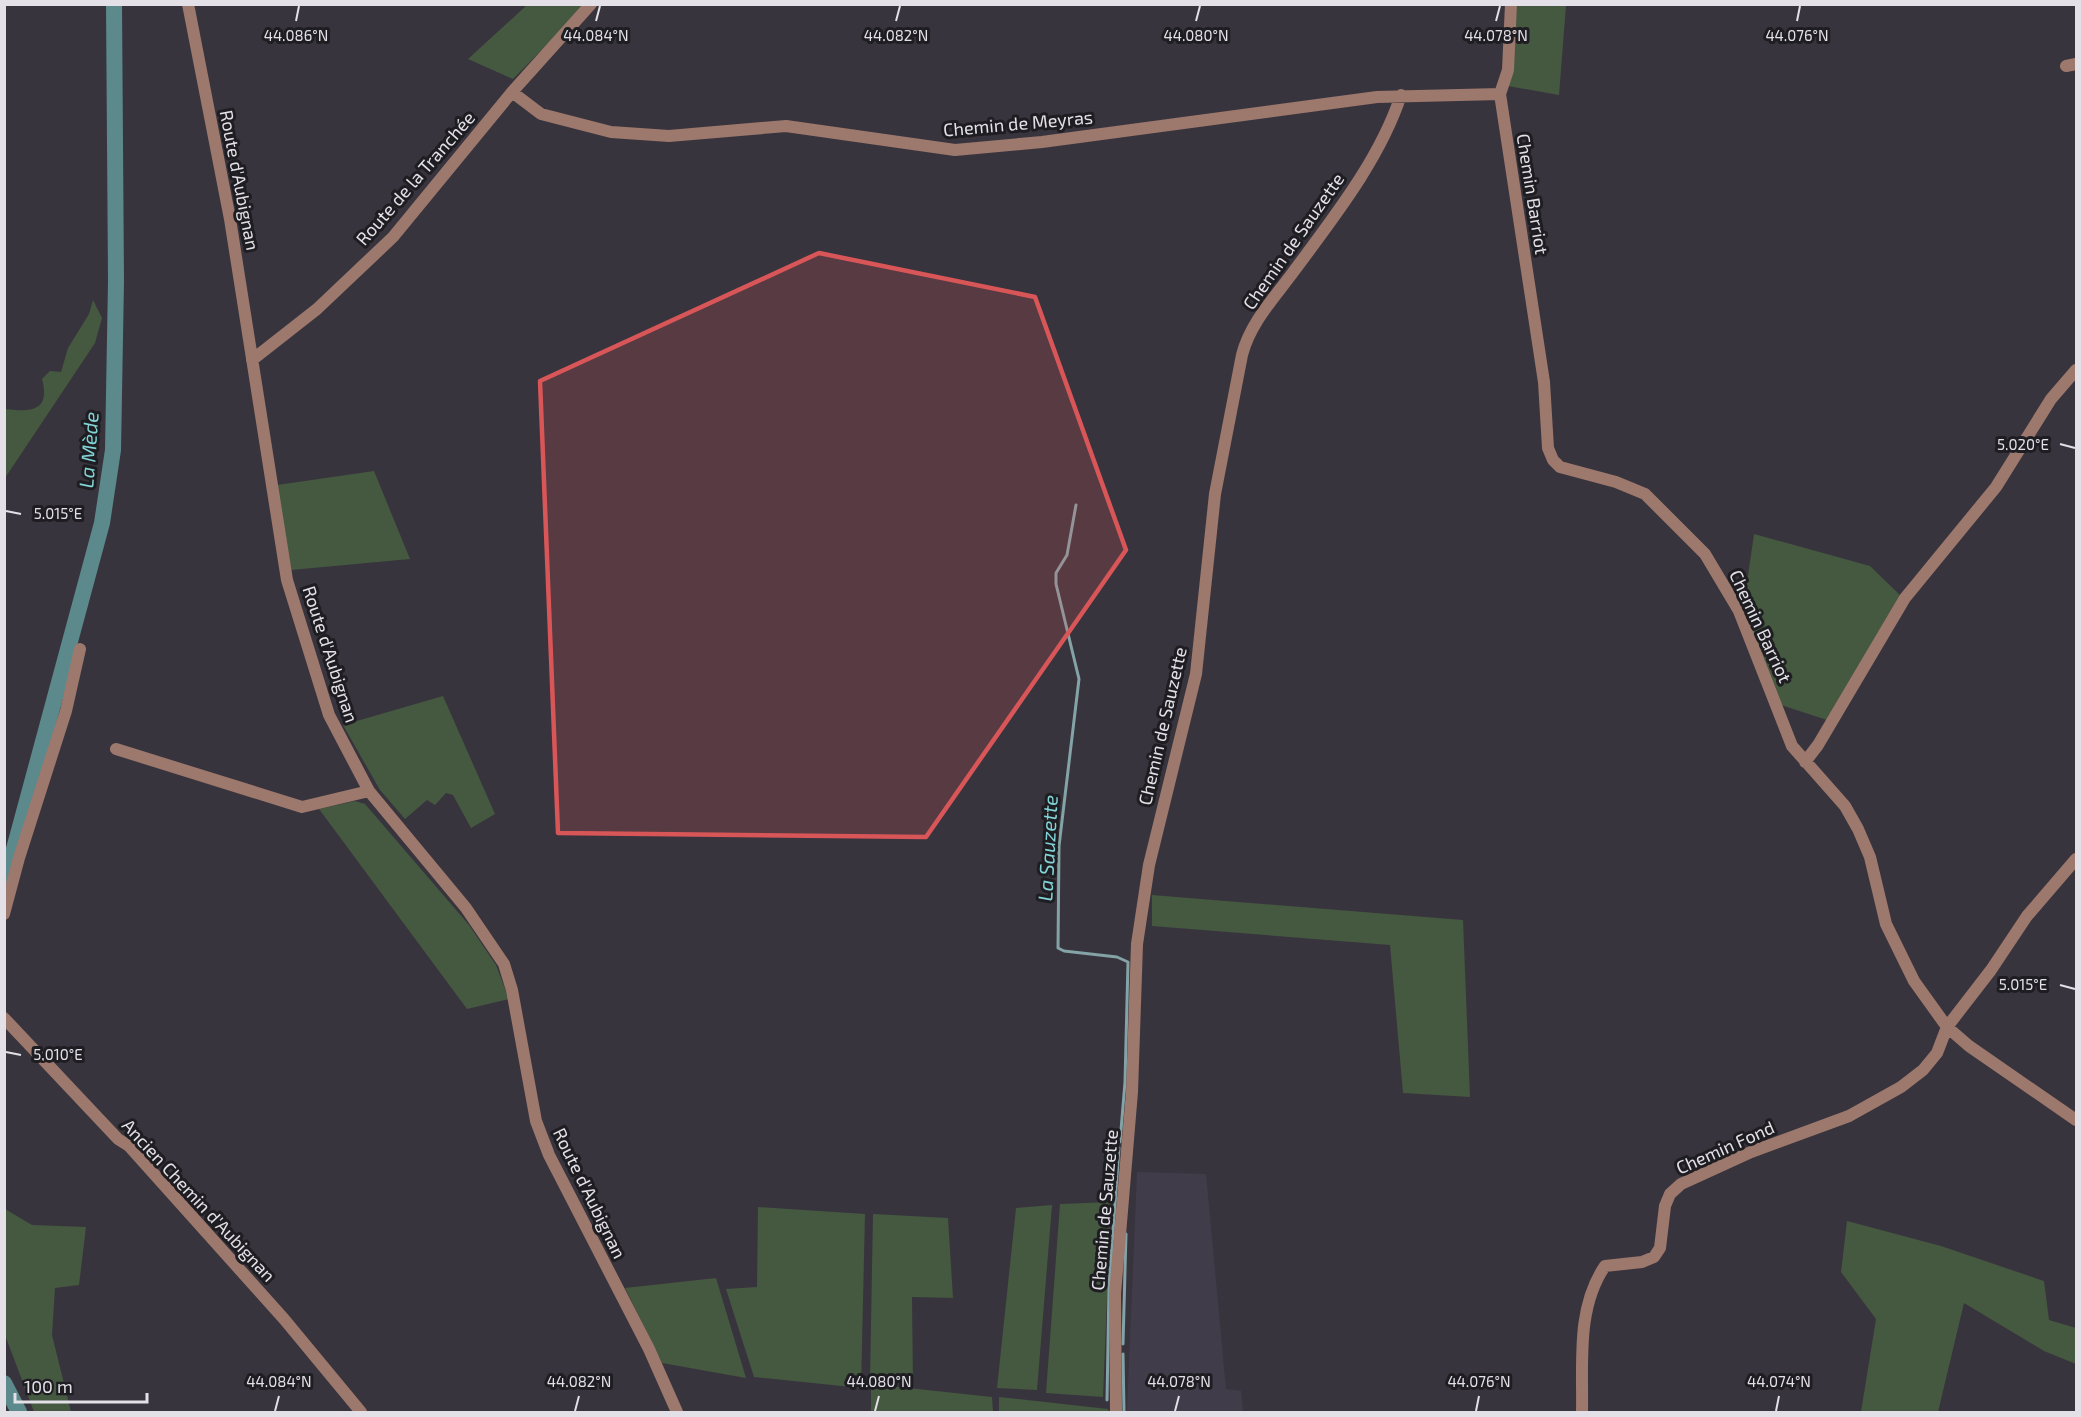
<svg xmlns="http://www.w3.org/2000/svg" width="2081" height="1417" font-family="'Exo 2',sans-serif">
<rect width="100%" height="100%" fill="#38343d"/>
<path fill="#413c4a" d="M1137,1172L1206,1174L1226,1389L1241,1391L1243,1412H1127Z"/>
<path fill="#455840" d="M527,5H586L513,79L468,59Z
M1515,5H1566L1559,95L1508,86Z
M93,300L102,318L95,343L5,478V409C30,412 51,412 42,379L50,371L61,372L68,348L89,314Z
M374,471L410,559L291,570L277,485Z
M1754,534L1870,566L1902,597L1827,720L1781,705L1743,610Z
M443,696L495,814L471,828L453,795L446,793L435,805L427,800L405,819L380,790L343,725Z
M355,801L365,804L469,925L496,965L509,999L467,1009L319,809Z
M1152,895L1463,920L1470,1097L1403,1093L1390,945L1152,926Z
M1111,1202L1103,1397L1046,1393L1060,1204Z
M1052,1205L1037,1390L997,1388L1016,1208Z
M758,1207L865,1214L861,1388L754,1377L726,1289L757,1287Z
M5,1209L32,1225L86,1227L79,1285L55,1288L52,1335L71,1412H34L5,1335Z
M873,1214L948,1218L953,1298L912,1297L913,1383L870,1380Z
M1847,1221L1941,1246L2044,1281L2049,1320L2076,1328V1364L2044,1351L1964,1303L1938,1412H1861L1876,1319L1841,1272Z
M716,1278L746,1378L662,1363L625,1288Z
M871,1384L992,1397L993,1412H871Z
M999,1397L1108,1409L1109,1412H999Z"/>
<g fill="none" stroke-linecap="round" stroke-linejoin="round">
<path stroke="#84a3a7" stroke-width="3" d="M1076,505L1067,555L1056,573V584L1079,679L1059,846L1058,948L1064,951L1117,957L1128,962L1125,1082L1120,1142
M1123,1344L1126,1234
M1123,1354L1124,1412
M1107,1400L1109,1287L1119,1148"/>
<path stroke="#5c898b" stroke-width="16" d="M4,886L102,523L113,450L116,281L114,4
M4,1383L19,1412"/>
<path stroke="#9d786d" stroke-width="12" d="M188,4L230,219L287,580L329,715L369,791L466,908L504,964L512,990L536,1121L549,1155L649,1349L677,1412
M1511,4L1508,70L1500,94L1544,382L1548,448L1553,460L1560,467L1616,482L1645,494L1705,554L1739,611L1792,746L1845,806L1858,829L1870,857L1886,924L1914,981L1947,1027L1969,1046L2076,1120
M2066,66L2076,64
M512,92L541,114L611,132L669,136L786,126L955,150L1042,142L1377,97L1500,94
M252,360L317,309L393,237L512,92L591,4
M116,749L302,807L369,791
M1805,762L1818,745L1905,598L1996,487L2051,399L2076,370
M4,914L19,858L66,711L80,649
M4,1018L118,1139L129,1146L284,1319L361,1412
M1116,1412L1115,1294L1132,1092L1137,944L1149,865L1196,674L1215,494L1242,355C1250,323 1275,297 1294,271C1334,217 1380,159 1401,95
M1582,1412C1583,1364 1576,1308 1605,1266L1642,1262L1654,1257L1660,1248L1665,1206L1670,1194L1681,1184L1751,1152L1849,1116L1901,1087L1923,1070L1937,1053L1947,1027L1991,970L2027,916L2076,859"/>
</g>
<path fill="#d95658" fill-opacity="0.2" stroke="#d95658" stroke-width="4.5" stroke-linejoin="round" d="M819,253L1035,297L1126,550L926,837L558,833L540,381Z"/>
<path fill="none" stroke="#e3e1e7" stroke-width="2" d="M296,21L299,6M596,21L600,6M896,21L900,6M1196,21L1200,6M1496,21L1500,6M1797,21L1800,6M2060,444L2075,448M6,511L21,514M2060,985L2075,989M6,1052L21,1055M275,1411L279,1396M575,1411L579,1396M875,1411L879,1396M1175,1411L1179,1396M1476,1411L1479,1396M1776,1411L1779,1396"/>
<g text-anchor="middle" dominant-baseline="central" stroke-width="6" stroke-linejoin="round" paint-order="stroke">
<g font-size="18" fill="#e3e1e7" stroke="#1e1d21">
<text transform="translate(1018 123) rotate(-5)">Chemin de Meyras</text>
<text transform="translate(415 178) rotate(-49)">Route de la Tranchée</text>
<text transform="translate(240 180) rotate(79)">Route d'Aubignan</text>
<text transform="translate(1533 194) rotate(81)">Chemin Barriot</text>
<text transform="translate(1293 241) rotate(-55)">Chemin de Sauzette</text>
<text transform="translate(1761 626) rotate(65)">Chemin Barriot</text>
<text transform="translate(331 654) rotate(72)">Route d'Aubignan</text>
<text transform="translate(1162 726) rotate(-77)">Chemin de Sauzette</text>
<text transform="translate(1725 1147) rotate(-24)">Chemin Fond</text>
<text transform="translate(590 1193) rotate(64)">Route d'Aubignan</text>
<text transform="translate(199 1200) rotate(47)">Ancien Chemin d'Aubignan</text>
<text transform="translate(1104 1210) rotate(-85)">Chemin de Sauzette</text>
</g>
<g font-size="20" font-style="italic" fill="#83d3d7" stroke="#1e1d21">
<text transform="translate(88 450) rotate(-86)">La Mède</text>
<text transform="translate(1047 848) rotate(-87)">La Sauzette</text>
</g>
</g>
<g font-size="15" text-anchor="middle" fill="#e3e1e7" stroke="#1e1d21" stroke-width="6" stroke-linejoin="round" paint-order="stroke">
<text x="296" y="41">44.086°N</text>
<text x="596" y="41">44.084°N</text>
<text x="896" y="41">44.082°N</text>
<text x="1196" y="41">44.080°N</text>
<text x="1496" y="41">44.078°N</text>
<text x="1797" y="41">44.076°N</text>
<text x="2023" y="450">5.020°E</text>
<text x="58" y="519">5.015°E</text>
<text x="2023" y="990">5.015°E</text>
<text x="58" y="1060">5.010°E</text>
<text x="279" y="1387">44.084°N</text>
<text x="579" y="1387">44.082°N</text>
<text x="879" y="1387">44.080°N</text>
<text x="1179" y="1387">44.078°N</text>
<text x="1479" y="1387">44.076°N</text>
<text x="1779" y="1387">44.074°N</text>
</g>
<rect width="2081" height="1417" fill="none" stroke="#e3e1e7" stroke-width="12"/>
<path d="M15 1393v9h132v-9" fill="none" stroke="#e3e1e7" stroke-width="3"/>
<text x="24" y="1393" font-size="18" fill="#e3e1e7" stroke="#1e1d21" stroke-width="4.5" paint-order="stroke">100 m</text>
</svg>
